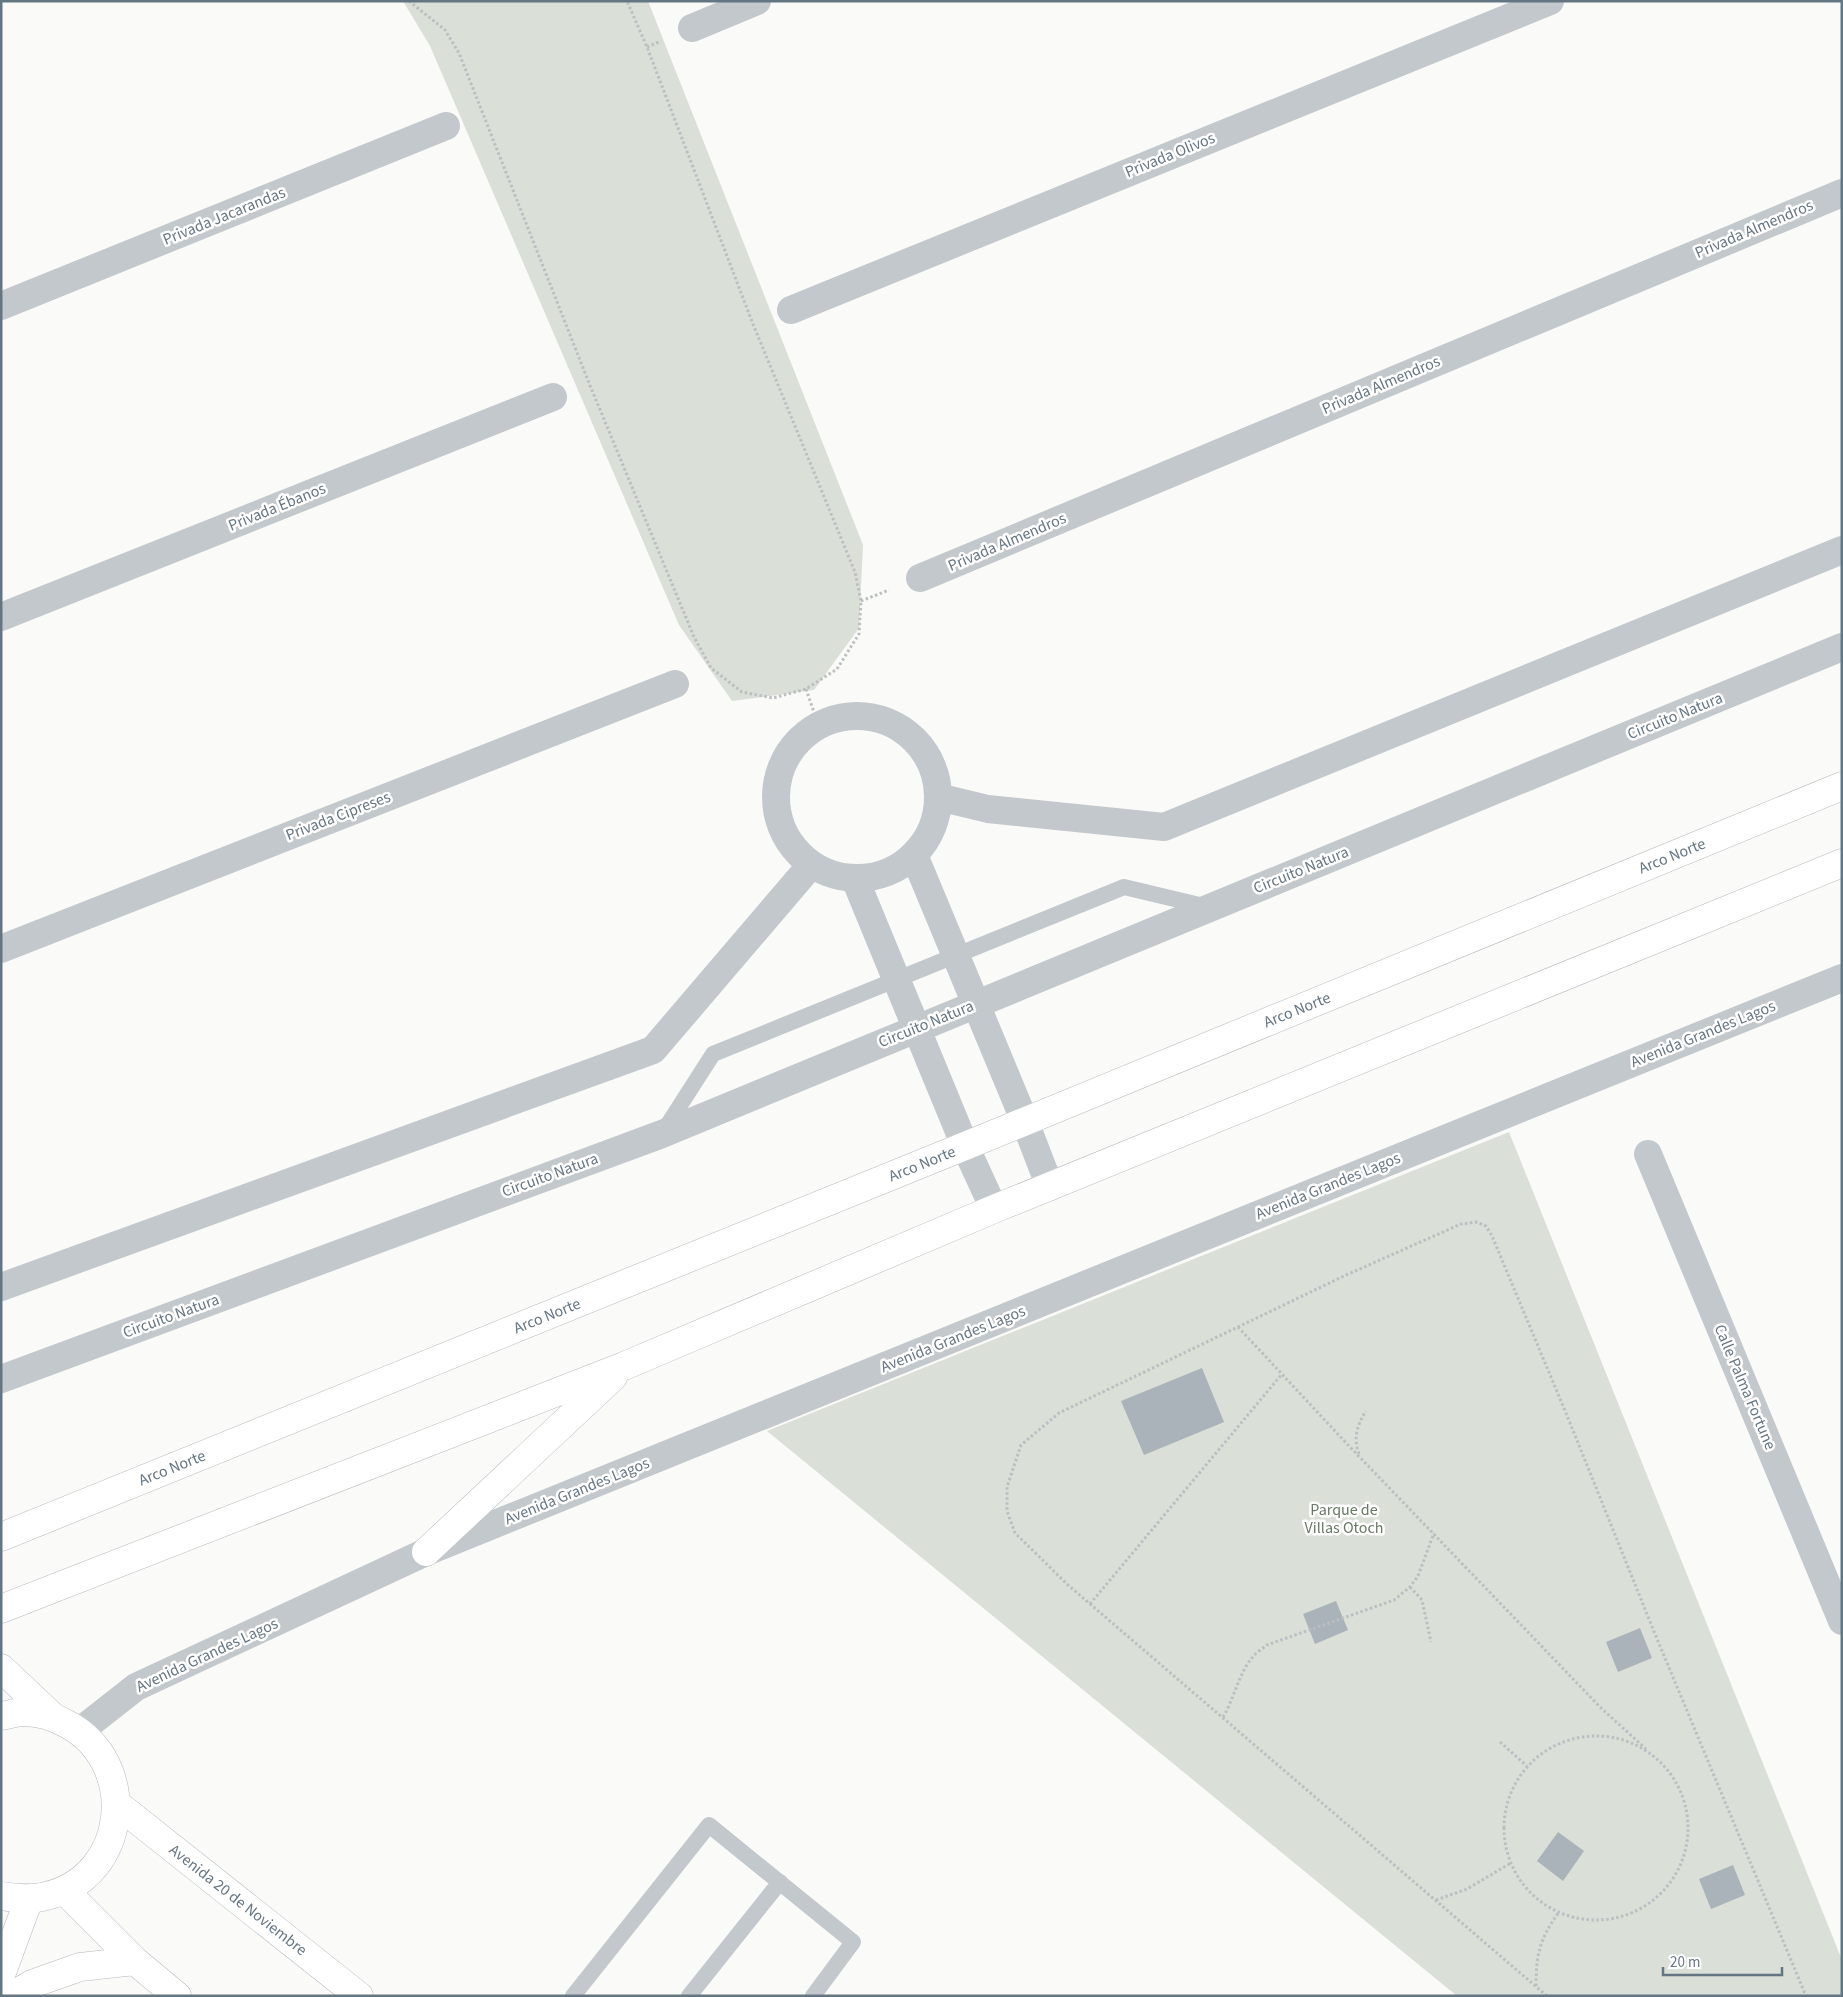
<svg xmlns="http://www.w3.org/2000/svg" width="1843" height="1997" font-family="'Source Sans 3',sans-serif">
<rect width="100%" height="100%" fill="#fafaf8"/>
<path fill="#dadfd7" d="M403,1H648L863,545L859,628L814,690L732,701L679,625L430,46Z
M1509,1132L1842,1960V1996H1457L767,1431Z"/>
<path fill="#aab3b9" d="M1202,1368L1224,1422L1144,1455L1121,1401Z
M1336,1601L1348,1630L1315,1644L1303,1614Z
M1640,1628L1652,1658L1618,1672L1606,1642Z
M1558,1832L1584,1851L1563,1881L1537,1861Z
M1733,1865L1745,1895L1711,1909L1699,1879Z"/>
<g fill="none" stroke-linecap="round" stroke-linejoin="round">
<g stroke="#b3babf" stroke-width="29">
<path id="secondary" d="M1,1975L29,1899"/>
</g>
<g stroke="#b5babe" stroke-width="29">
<path id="primary" d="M1,1537L965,1146L1842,786
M426,1552L613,1377
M1,1609L624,1366L994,1209L1842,863
M1,1668L53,1717
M1,1716C8,1715 16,1712 24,1712C39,1712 54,1717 67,1724C140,1763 129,1877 46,1896C32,1900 16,1898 1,1896
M117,1804L359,1996
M64,1890L135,1961L177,1996
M12,1996L32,1984L80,1967L135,1961"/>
</g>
<path stroke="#bbbfc2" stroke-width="3" stroke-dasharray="2.5 2.5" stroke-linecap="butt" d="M409,1L445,30L459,53L589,383L694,637L711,668L742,692L773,698L806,689L837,669L859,634L861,601L855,572L753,324L647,47L627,1
M647,47L661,41
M861,601L889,590
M806,689L818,724
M1238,1327L1349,1446L1601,1708L1646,1749
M1359,1454C1353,1438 1357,1425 1366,1411
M1410,1587L1422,1600L1431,1642
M1090,1604L1282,1374
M1223,1717C1234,1699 1239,1673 1252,1658C1255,1653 1262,1649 1267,1645L1394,1600L1410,1587L1418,1576L1434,1533
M1504 1828a92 92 0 1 1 184 0a92 92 0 1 1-184 0Z
M1500,1742L1527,1766
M1436,1900L1467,1889L1511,1863
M1536,1986C1536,1954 1540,1938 1559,1912
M1547,1996L1068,1585L1015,1533L1007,1511V1487L1021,1445L1059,1413L1344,1276L1461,1224L1476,1222L1486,1226L1492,1236L1566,1413L1655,1634L1806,1996"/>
<path stroke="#c3c8cc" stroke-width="16" d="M663,1132L713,1054L1124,887L1208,907
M573,1996L709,1825L853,1942L813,1996
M689,1996L780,1882"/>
<path stroke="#c3c8cc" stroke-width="28" d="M692,28L757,1
M1,306L446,126
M791,310L1550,1
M920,578L1842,193
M1,617L553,397
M914,855L1025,1122L1050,1187
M855,879L965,1146L994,1209
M1,949L675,684
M1648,1154L1842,1621"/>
<path stroke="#c3c8cc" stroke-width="28" d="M776 797a81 81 0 1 1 162 0a81 81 0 1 1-162 0Z
M938,797L988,809L1164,827L1842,550
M1,1287L653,1050L811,865
M1,1379L662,1134L1842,647
M80,1731L136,1687L426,1552L1842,978"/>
<use href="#secondary" stroke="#fff" stroke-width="28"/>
<use href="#primary" stroke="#fff" stroke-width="28"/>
</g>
<g text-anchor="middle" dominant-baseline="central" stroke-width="5" stroke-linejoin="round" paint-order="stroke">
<g font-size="16" fill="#657683" stroke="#fff">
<text transform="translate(1170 155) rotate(-22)">Privada Olivos</text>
<text transform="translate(224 216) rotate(-22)">Privada Jacarandas</text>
<text transform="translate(1754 229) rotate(-23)">Privada Almendros</text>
<text transform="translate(1381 385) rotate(-23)">Privada Almendros</text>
<text transform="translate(277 507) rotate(-22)">Privada Ébanos</text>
<text transform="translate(1007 542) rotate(-23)">Privada Almendros</text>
<text transform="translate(1675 716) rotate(-22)">Circuito Natura</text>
<text transform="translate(338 816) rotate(-21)">Privada Cipreses</text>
<text transform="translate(1672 856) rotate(-22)">Arco Norte</text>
<text transform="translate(1301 870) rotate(-22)">Circuito Natura</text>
<text transform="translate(1297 1010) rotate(-22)">Arco Norte</text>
<text transform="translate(926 1024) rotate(-22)">Circuito Natura</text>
<text transform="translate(1703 1034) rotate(-22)">Avenida Grandes Lagos</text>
<text transform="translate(922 1164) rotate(-22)">Arco Norte</text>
<text transform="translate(550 1175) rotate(-20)">Circuito Natura</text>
<text transform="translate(1328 1186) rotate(-22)">Avenida Grandes Lagos</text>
<text transform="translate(171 1316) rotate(-20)">Circuito Natura</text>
<text transform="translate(547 1316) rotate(-22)">Arco Norte</text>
<text transform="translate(953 1339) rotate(-22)">Avenida Grandes Lagos</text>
<text transform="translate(1745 1387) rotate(67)">Calle Palma Fortune</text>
<text transform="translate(172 1468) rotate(-22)">Arco Norte</text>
<text transform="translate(577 1491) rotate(-22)">Avenida Grandes Lagos</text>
<text transform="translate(207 1655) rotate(-25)">Avenida Grandes Lagos</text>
<text transform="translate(238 1900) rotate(38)">Avenida 20 de Noviembre</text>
</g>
<g font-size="16" fill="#687a64" stroke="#fff">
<text x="1344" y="1510">Parque de<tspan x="1344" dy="18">Villas Otoch</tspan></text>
</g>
</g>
<rect width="1843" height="1997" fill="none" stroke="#657683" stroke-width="5"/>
<path d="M1663 1967v8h119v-8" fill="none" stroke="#657683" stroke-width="2.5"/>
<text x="1670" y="1967" font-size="15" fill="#657683" stroke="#ffffff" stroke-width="4" paint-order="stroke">20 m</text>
</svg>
